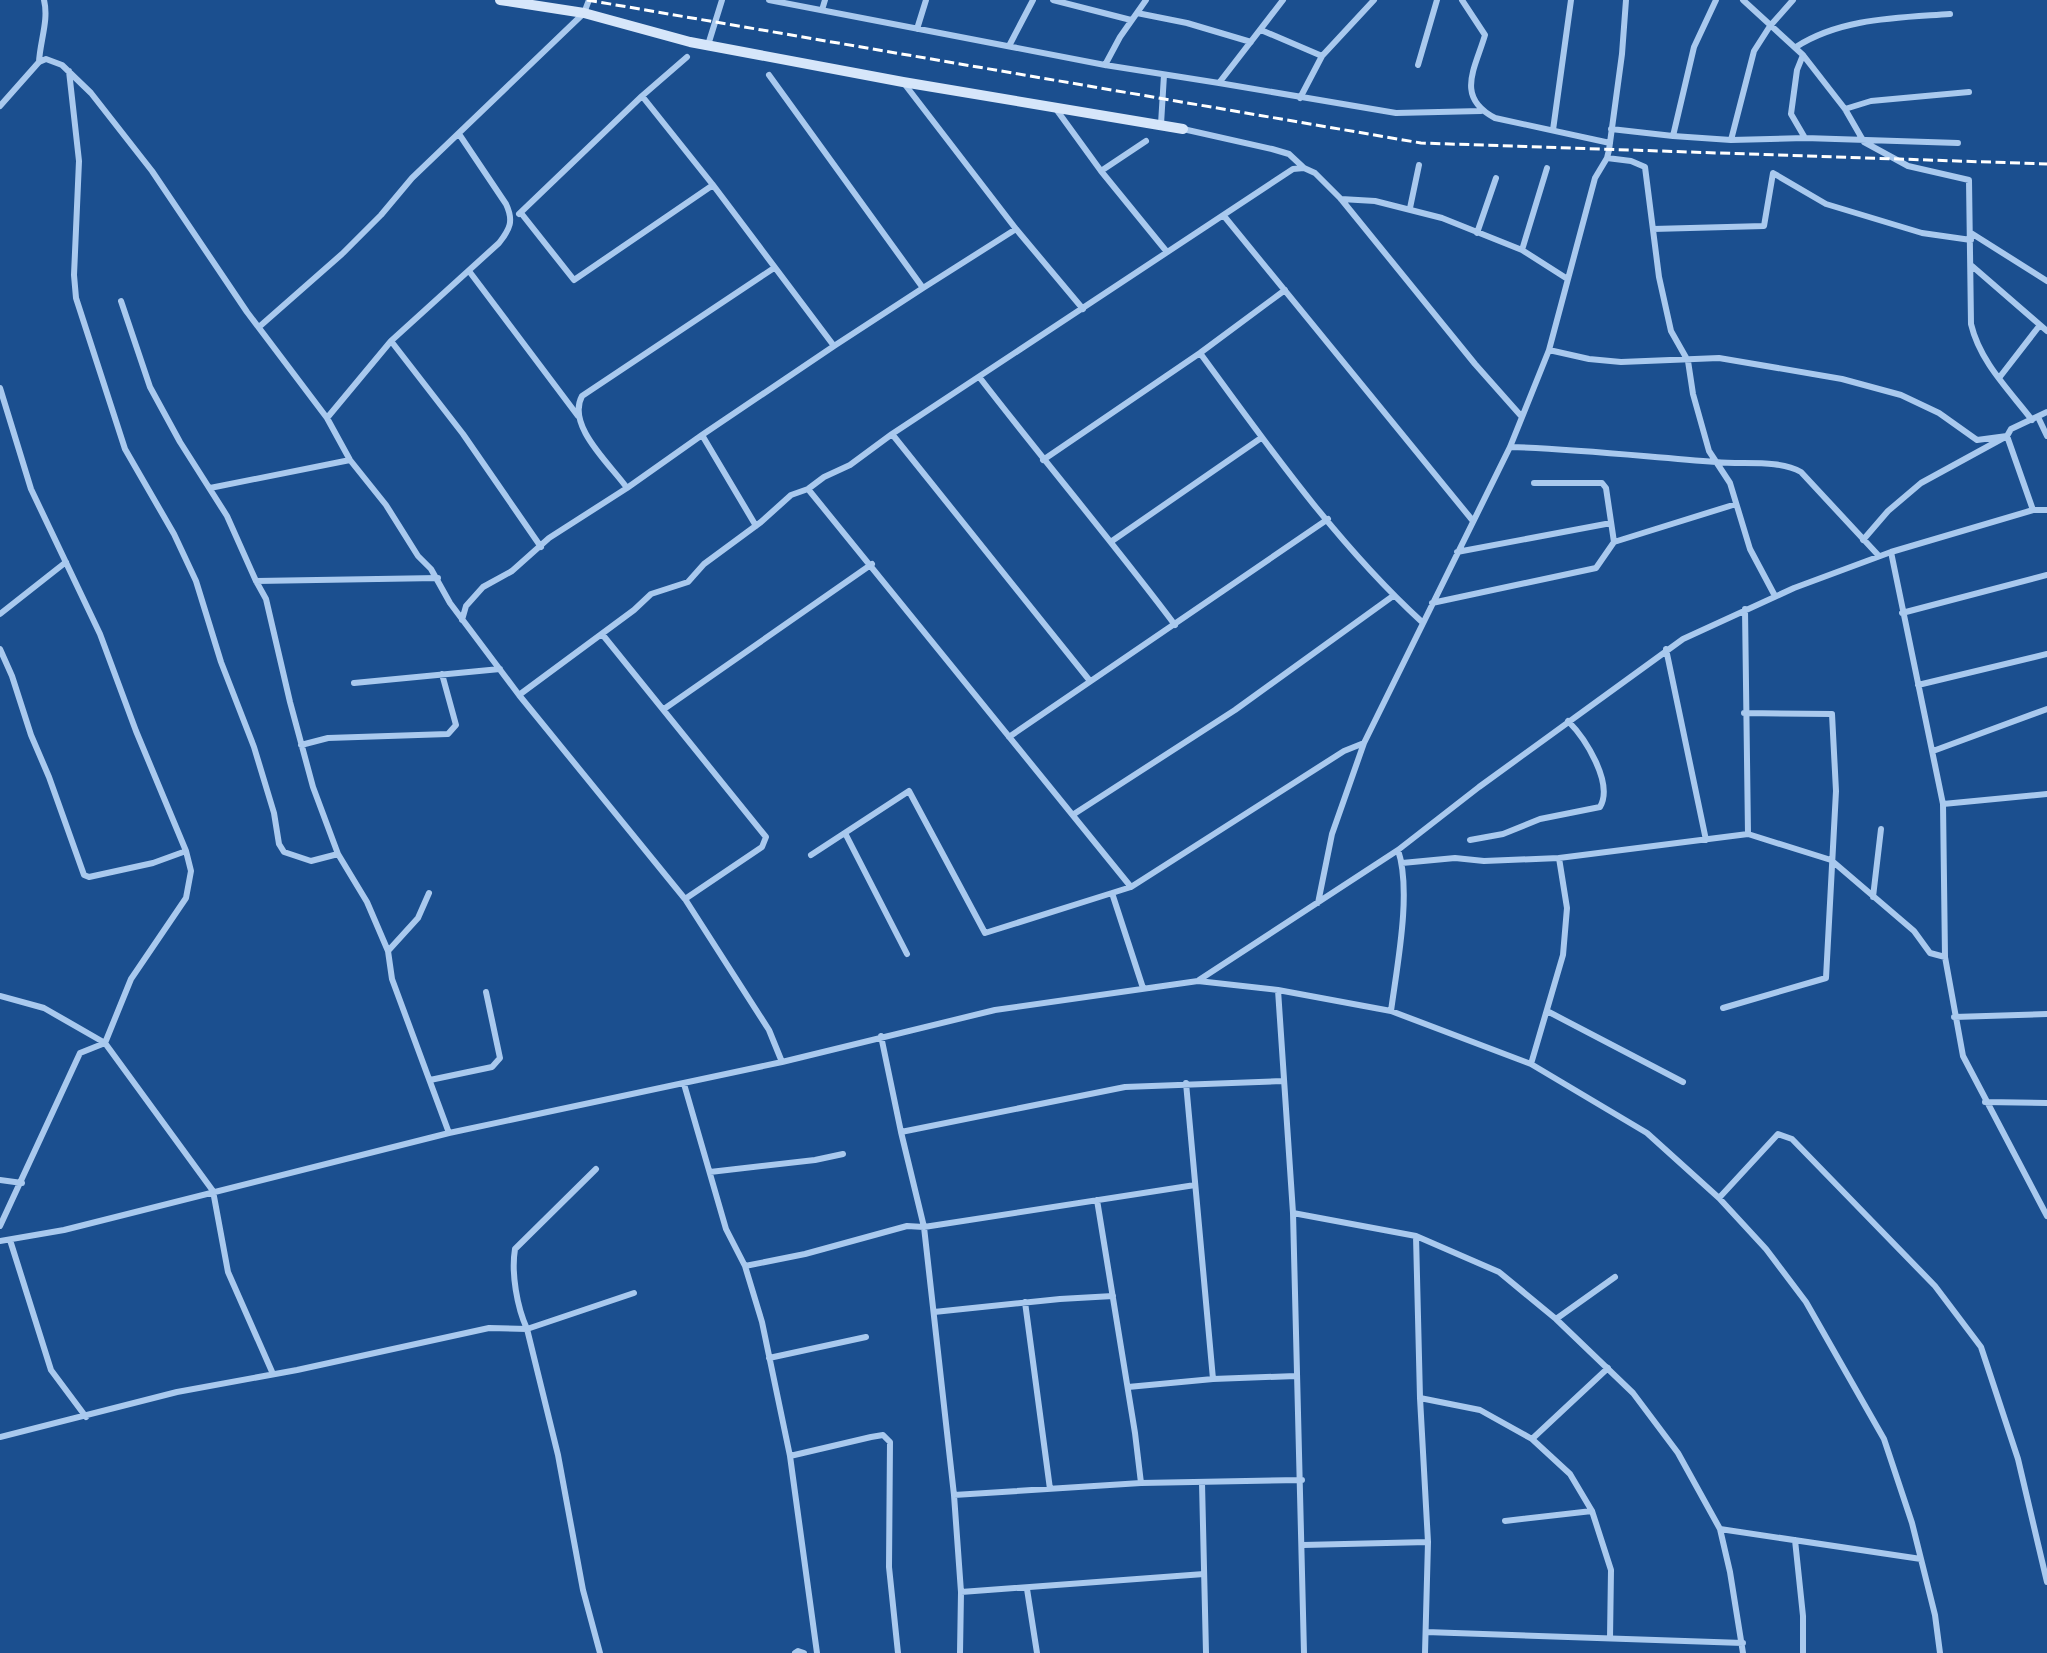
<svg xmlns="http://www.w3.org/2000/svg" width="2047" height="1653" font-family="'Asap Condensed',sans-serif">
<rect width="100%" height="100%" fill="#1b4f8f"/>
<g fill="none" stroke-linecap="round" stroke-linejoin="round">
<path stroke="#a9c9ee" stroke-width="6" d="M 769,0 L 1105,65 L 1219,83 L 1283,0
M 1053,0 L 1131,20
M 1462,0 L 1485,35 C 1475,69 1455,97 1495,118 L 1610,143
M 1743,0 L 1803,55 L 1845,109 L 1864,142 L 1908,166 L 1969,180 L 1971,324 C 1980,362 2009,390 2032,420
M 822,10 L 825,0
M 1137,13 L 1187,23 L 1251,42
M 917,29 L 926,0
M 1261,30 L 1322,56
M 708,45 L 722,0
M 1009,46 L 1033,0
M 1796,47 C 1841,18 1897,18 1950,14
M 1803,55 L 1797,70 L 1791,114 L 1805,138
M 687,57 L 642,96 L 713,185 L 834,346 L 923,288
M 39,62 C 40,41 49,20 44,0
M 1105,65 L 1120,37 L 1146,0
M 1418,65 L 1437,0
M 69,71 L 79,161 L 74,275 L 76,298 L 125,449 L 174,534 L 196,581 L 221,662 L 254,747 L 274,813 L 279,844 L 284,852 L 311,861 L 338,854
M 769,75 L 923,288 L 1016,229
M 903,82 L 1016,229 L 1083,309
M 1219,83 L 1396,113 L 1481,111
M 1300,98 L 1322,56 L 1374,0
M 0,106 L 39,62 L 46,59 L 62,65 L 91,93 L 152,171 L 247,312 L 327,418 L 350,460 L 386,505 L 418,556 L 431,569 L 450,603 L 519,695 L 685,899 L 769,1030 L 782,1062
M 1056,109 L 1101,171 L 1146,141
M 1845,109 L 1871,101 L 1969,92
M 1161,124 L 1164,75
M 1183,129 L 1272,149 L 1289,154 L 1304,168
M 1611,129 L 1673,136 L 1694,47 L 1716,0
M 1553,130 L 1571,0
M 1673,136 L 1731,140 L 1754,51 L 1770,26 L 1793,0
M 1731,140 L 1805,138 L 1958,143
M 1607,158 L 1631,161 L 1645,167 L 1659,277 L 1671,331 L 1688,361 L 1693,394 L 1709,451 L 1730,483 L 1750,549 L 1775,596
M 1101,171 L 1167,252
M 1341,199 L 1375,201 L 1442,218 L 1522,250 L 1566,278
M 1410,208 L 1419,165
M 521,213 L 574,280 L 713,185
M 519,214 L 642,96
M 1224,216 L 1473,521
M 1653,229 L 1764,226 L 1773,173 L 1826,204 L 1922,233 L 1971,240
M 1477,233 L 1496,178
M 1971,233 L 2047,281
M 1522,250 L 1547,168
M 1972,266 L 2047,331
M 469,271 L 578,416
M 121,301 L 150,387 L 180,442 L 227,516 L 256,581 L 266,599 L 290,702 L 313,787 L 338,854 L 367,902 L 388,951 L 392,979 L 449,1133
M 259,327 L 342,254 L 381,215 L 412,178 L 584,13 L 589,0
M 391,341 L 463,434 L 541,547
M 1549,350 L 1589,359 L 1621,362 L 1719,358 L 1842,379 L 1901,395 L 1939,413 L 1977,440 L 2007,436 L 2033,510
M 1200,353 C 1268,446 1337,544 1422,622
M 980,378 C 1044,461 1112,541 1175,625
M 1999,378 L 2040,325
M 0,388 L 31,489 L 100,634 L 136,731 L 186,851 L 191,871 L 186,898 L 131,979 L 105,1043 L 80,1053 L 0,1226
M 2038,417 L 2047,436
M 327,418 L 391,341 L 499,243 C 510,229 514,221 506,204 L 459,134
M 892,434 L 1090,681
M 702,435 L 756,526
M 1510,447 C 1579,449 1647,457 1716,462 C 1743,465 1778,459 1801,472 L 1879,556
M 1043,460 L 1200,353 L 1285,290
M 1534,483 L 1602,483 L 1606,488 L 1614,542
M 210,488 L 350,460
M 627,488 L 702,435 L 834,346
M 808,489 L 1131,887 L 1344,751 L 1364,743
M 1863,540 L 1888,511 L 1921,483 L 2007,436 L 2011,429 L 2047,412
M 1112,541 L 1261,438
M 1457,552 L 1611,523
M 1891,552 L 1943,804 L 1945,957 L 1963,1056 L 2047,1216
M 256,581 L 438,578
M 1432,603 L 1596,568 L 1614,542 L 1736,504
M 1745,609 L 1748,834
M 1902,613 L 2047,575
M 0,614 L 66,562
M 462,620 L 466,606 L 483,587 L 512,571 L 549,538 L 627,488 C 611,465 566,426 582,396 L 774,268
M 602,634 L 766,837 L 762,847 L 685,899
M 0,649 L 12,676 L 31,735 L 49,777 L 84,875 L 89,877 L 153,863 L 186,851
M 1666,649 L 1706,840
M 354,683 L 500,669
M 1918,685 L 2047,654
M 519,695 L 634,610 L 651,594 L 688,582 L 704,564 L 761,522 L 791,495 L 808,489 L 824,477 L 850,465 L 892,434 L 1293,169 L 1304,168 L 1315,173 L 1341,199 L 1475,364 L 1522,417
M 664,709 L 872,564
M 1009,737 L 1328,519
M 301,745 L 328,738 L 448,734 L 456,725 L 442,674
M 1933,751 L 2047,709
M 1943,804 L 2047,794
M 1074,814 L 1235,710 L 1393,596
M 845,833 L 907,954
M 1470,840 L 1503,834 L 1540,819 L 1600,807 C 1614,783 1585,738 1568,721
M 811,855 L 909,791 L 985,933 L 1112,893
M 1402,863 L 1455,858 L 1484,861 L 1559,858 L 1748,834 L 1831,860 L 1914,931 L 1930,953 L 1945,957
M 1131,887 L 1112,893 L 1143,988
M 1873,897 L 1881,829
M 1318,903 L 1332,834 L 1364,743 L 1510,447 L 1549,350 L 1595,178 L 1607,158 L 1609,150 L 1622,54 L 1626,0
M 388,951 L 418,918 L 429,893
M 1199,980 L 1398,850 L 1479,787 L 1683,639 L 1794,588 L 1891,552 L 2033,510 L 2047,510
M 1278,990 L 1293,1213 L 1304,1653
M 0,996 L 44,1008 L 105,1043 L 213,1191 L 228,1272 L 273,1374
M 1723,1008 L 1826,978 L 1836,791 L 1832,714 L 1744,713
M 1391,1011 C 1397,966 1412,891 1398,850
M 1547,1011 L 1683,1082
M 1954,1017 L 2047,1014
M 881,1036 L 901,1132 L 924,1227 L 954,1495 L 961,1592 L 960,1653
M 1531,1064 L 1563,955 L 1567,908 L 1559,858
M 430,1080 L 492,1067 L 500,1058 L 486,992
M 1186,1083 L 1213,1379
M 684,1084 L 726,1229 L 745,1266 L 762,1322 L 790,1456 L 817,1653
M 1985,1102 L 2047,1103
M 901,1132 L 1125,1087 L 1282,1081
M 596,1169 L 515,1249 C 511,1273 517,1307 527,1329 L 558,1455 L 583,1590 L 600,1653
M 710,1172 L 815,1160 L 843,1154
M 0,1180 L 22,1183
M 1719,1198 L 1778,1134 L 1792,1139 L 1935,1286 L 1981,1347 L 2018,1459 L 2047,1582
M 1097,1200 L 1135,1433 L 1141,1483
M 1293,1213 L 1416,1236 L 1499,1272 L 1556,1319 L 1633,1393 L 1678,1453 L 1720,1529 L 1730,1572 L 1743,1653
M 1416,1236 L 1420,1398 L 1428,1542 L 1425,1653
M 10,1240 L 51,1370 L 86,1417
M 0,1241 L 64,1230 L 449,1133 L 782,1062 L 995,1010 L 1198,981 L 1278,990 L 1391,1011 L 1531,1064 L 1647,1133 L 1719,1198 L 1766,1249 L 1806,1302 L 1884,1439 L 1912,1523 L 1935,1615 L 1940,1653
M 745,1266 L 805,1254 L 907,1226 L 924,1227 L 1195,1185
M 1025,1302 L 1050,1489
M 934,1312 L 1060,1299 L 1113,1296
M 1556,1319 L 1615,1277
M 769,1358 L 866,1337
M 1128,1387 L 1213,1379 L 1296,1376
M 1420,1398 L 1480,1410 L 1532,1439 L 1570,1474 L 1592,1511 L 1611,1570 L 1610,1638
M 0,1437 L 177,1392 L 297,1370 L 489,1328 L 527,1329 L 634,1293
M 1532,1439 L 1608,1368
M 790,1456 L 871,1437 L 883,1435 L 890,1442 L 889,1567 L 898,1653
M 1202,1483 L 1206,1653
M 954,1495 L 1141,1483 L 1302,1480
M 1505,1521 L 1592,1511
M 1720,1529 L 1921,1559
M 1795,1540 L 1803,1616 L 1803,1653
M 1303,1545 L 1428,1542
M 1027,1589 L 1037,1653
M 961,1592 L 1204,1574
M 1426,1632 L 1743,1643
M 795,1653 L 798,1651 L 804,1653"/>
<path stroke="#d6e6fa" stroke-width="10" d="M 500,0 L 584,13 L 690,42 L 903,82 L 1183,129"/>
<path stroke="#fff" stroke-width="3" stroke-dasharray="10 4.5" stroke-linecap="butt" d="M 587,0 L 1421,143 L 2047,164"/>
</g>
</svg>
